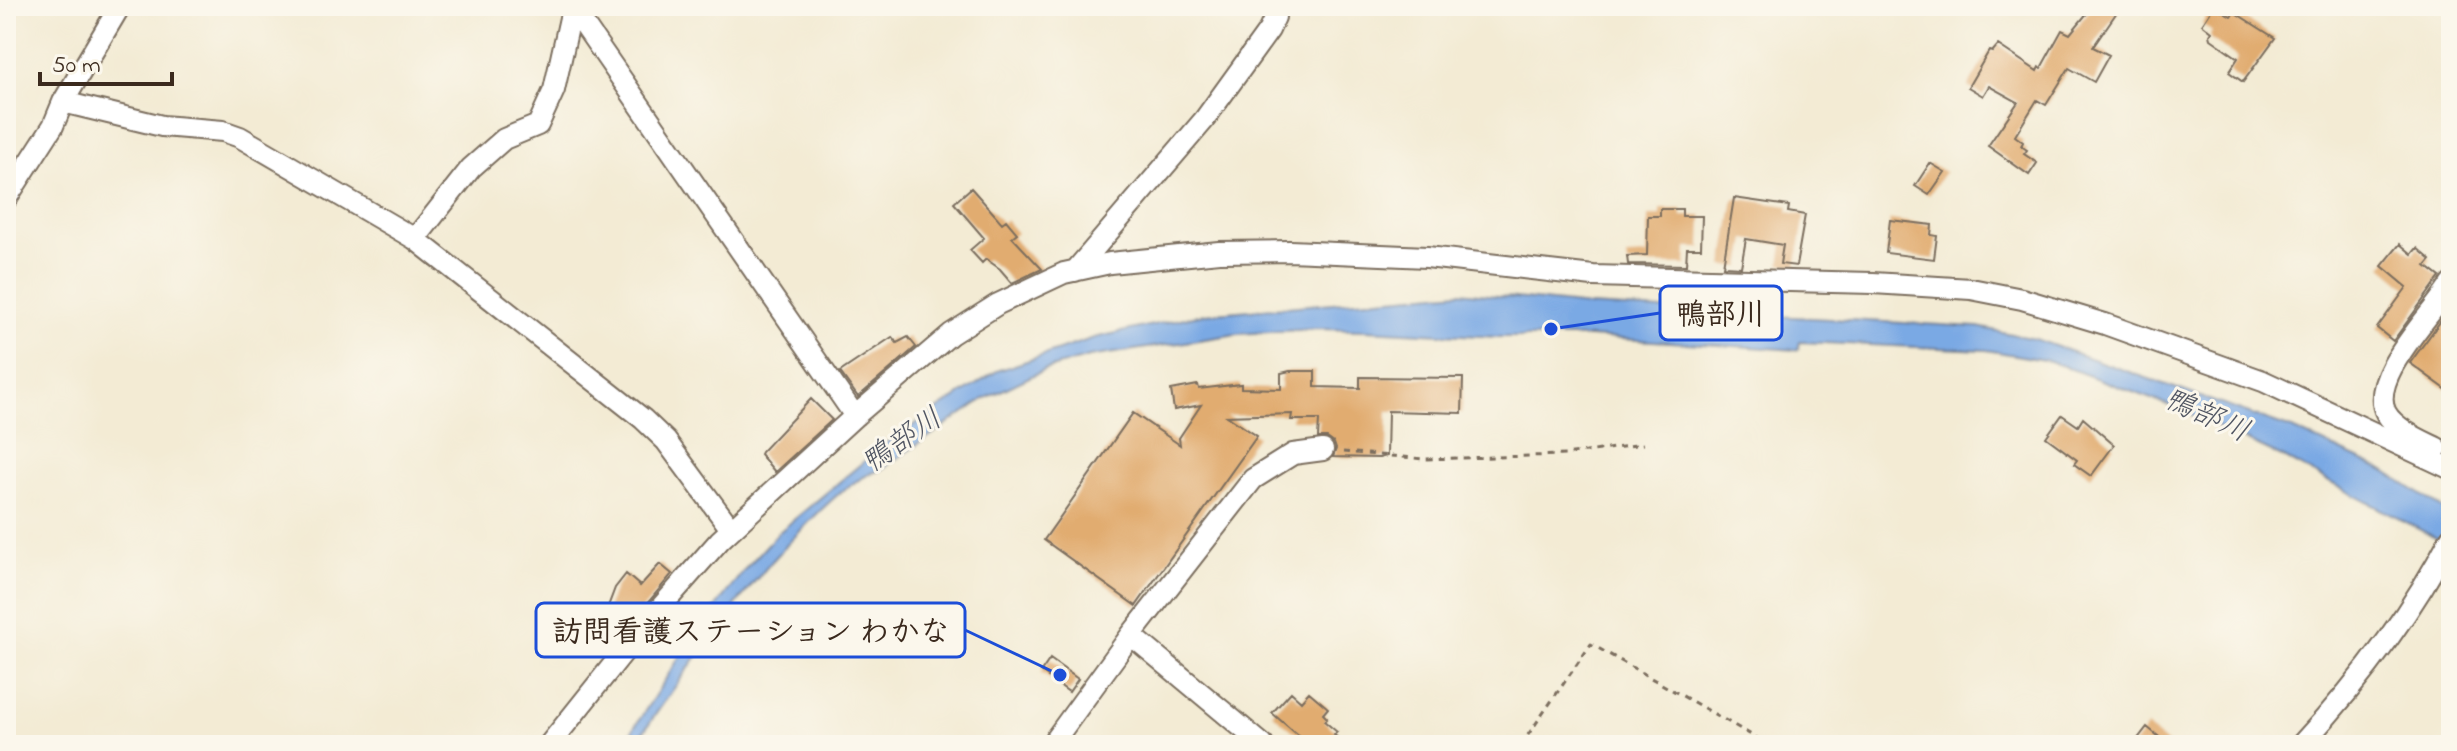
<svg xmlns="http://www.w3.org/2000/svg" width="2457" height="751" font-family="'Indie Flower','Klee One',sans-serif">
<rect width="100%" height="100%" fill="#fbf7ec"/>
<filter id="ink" filterUnits="userSpaceOnUse"><feTurbulence type="fractalNoise" baseFrequency=".0125" numOctaves="2"/><feDisplacementMap in="SourceGraphic" scale="16" xChannelSelector="R" yChannelSelector="G"/><feConvolveMatrix kernelMatrix="1 2 1 2 8 2 1 2 1" color-interpolation-filters="sRGB"/></filter>
<filter id="wash" filterUnits="userSpaceOnUse"><feTurbulence type="fractalNoise" baseFrequency=".006" numOctaves="4" result="noise"/><feDisplacementMap in="SourceGraphic" scale="32" xChannelSelector="R" yChannelSelector="G"/><feGaussianBlur stdDeviation="1.8" result="paint"/><feColorMatrix in="noise" values="0 0 0 0 0 0 0 0 0 0 0 0 0 0 0 0 0 1.4 0 .05"/><feComposite in="paint" operator="in"/></filter>
<g filter="url(#wash)">
<rect width="100%" height="100%" fill="#f3ebd4"/>
<path fill="#7aa9e4" stroke="#5a6a81" stroke-width="2" d="M 1460,292 L 1589,306 L 1978,327 L 2035,339 L 2292,429 L 2383,470 L 2451,514 L 2451,546 L 2284,458 L 2181,410 L 2050,361 L 1986,350 L 1800,342 L 1798,350 L 1589,337 L 1499,337 L 1366,330 L 1316,329 L 1237,334 L 1089,357 L 1044,370 L 984,399 L 880,470 C 849,480 825,506 803,528 C 738,594 687,670 634,745 L 623,745 L 694,635 L 746,568 L 778,533 L 886,443 L 997,371 L 1094,338 L 1203,314 Z"/>
<g id="blocks">
<path fill="#e1ac70" d="M 2093,6 L 2121,6 L 2093,47 L 2109,55 L 2094,82 L 2069,68 L 2046,105 L 2037,100 L 2015,136 L 2023,142 L 2021,146 L 2027,150 L 2024,154 L 2037,163 L 2029,175 L 1988,146 L 2018,102 L 1989,86 L 1983,96 L 1968,87 L 1989,51 L 1992,52 L 1998,45 L 2037,71 L 2039,67 L 2041,68 L 2062,30 L 2070,34 Z
M 2214,6 L 2231,16 L 2234,12 L 2275,38 L 2243,82 L 2229,72 L 2238,58 L 2211,39 L 2210,35 L 2212,32 L 2202,24 Z
M 1930,163 L 1945,172 L 1929,195 L 1915,186 Z
M 971,188 L 1002,223 L 1006,220 L 1017,233 L 1012,237 L 1042,269 L 1012,283 L 1000,269 L 986,259 L 982,263 L 970,250 L 984,238 L 954,203 Z
M 1734,198 L 1789,206 L 1788,212 L 1805,215 L 1796,266 L 1780,264 L 1783,245 L 1746,239 L 1741,267 L 1723,266 Z
M 1660,209 L 1682,209 L 1682,216 L 1702,216 L 1701,248 L 1687,248 L 1686,265 L 1628,264 L 1627,256 L 1647,255 L 1648,216 L 1660,216 Z
M 1890,220 L 1932,225 L 1931,235 L 1937,236 L 1934,259 L 1886,253 Z
M 2400,244 L 2412,254 L 2417,248 L 2431,260 L 2426,266 L 2440,277 L 2393,341 L 2377,328 L 2407,287 L 2382,266 Z
M 2451,307 L 2451,393 L 2410,363 Z
M 892,337 L 897,343 L 908,337 L 916,347 L 858,397 L 840,372 Z
M 1290,371 L 1315,371 L 1315,387 L 1360,388 L 1360,377 L 1463,378 L 1462,413 L 1388,411 L 1387,456 L 1379,458 L 1333,457 L 1336,449 L 1334,443 L 1327,438 L 1318,438 L 1319,420 L 1291,420 L 1292,414 L 1227,416 L 1257,436 L 1136,606 L 1044,540 L 1133,413 L 1180,445 L 1179,438 L 1201,405 L 1174,410 L 1171,390 L 1198,385 L 1199,389 L 1241,384 L 1241,388 L 1281,389 L 1281,373 Z
M 811,399 L 832,420 L 775,472 L 760,454 L 761,452 Z
M 2062,415 L 2078,426 L 2083,418 L 2114,445 L 2091,476 L 2074,464 L 2077,460 L 2046,437 Z
M 660,564 L 672,574 L 610,648 L 594,634 L 601,625 L 615,588 L 626,574 L 640,586 Z
M 1050,659 L 1078,679 L 1069,692 L 1041,672 Z
M 1291,692 L 1301,701 L 1309,692 L 1328,708 L 1323,714 L 1327,718 L 1324,721 L 1337,732 L 1334,735 L 1348,745 L 1293,745 L 1300,737 L 1272,713 Z
M 2147,727 L 2169,745 L 2133,745 Z"/>
</g>
</g>
<g filter="url(#ink)">
<use href="#blocks" fill-opacity="0" stroke="#7b6e5e" stroke-width="2"/>
<g fill="none" stroke-linecap="round" stroke-linejoin="round">
<g stroke="#7b6e5e" stroke-width="24">
<path id="street" d="M 571,6 L 855,416
M 63,102 L 162,126 L 223,131 L 240,137 L 415,239 L 643,419 L 666,441 L 731,529
M 6,199 L 53,126 L 63,102 L 120,6
M 415,239 L 471,168 L 504,139 L 538,125 L 554,90 L 572,9
M 1075,271 L 1204,120 L 1269,30 L 1275,17 L 1274,6
M 2437,448 C 2421,440 2395,429 2386,413 C 2367,377 2434,314 2451,284
M 1131,635 L 1253,479 L 1293,454 L 1323,450
M 549,745 L 645,625 L 720,540 L 855,416 L 951,334 L 998,304 L 1064,273 L 1110,263 L 1219,252 L 1290,251 L 1427,257 L 1593,276 L 1873,283 L 1971,289 L 2022,299 L 2105,324 L 2263,381 L 2451,469
M 1051,745 L 1131,635 L 1263,745
M 2301,745 C 2359,682 2412,613 2451,537"/>
</g>
<path stroke="#7b6e5e" stroke-width="3" stroke-dasharray="6 6" stroke-linecap="butt" d="M 1343,452 L 1425,459 L 1565,455 L 1643,444
M 1521,745 L 1591,644 L 1769,745"/>
<use href="#street" stroke="#fff" stroke-width="20"/>
</g>
</g>
<g text-anchor="middle" dominant-baseline="central" stroke-width="6" stroke-linejoin="round" paint-order="stroke">
<g font-size="30" font-style="italic" fill="#515663" stroke="#fbf7ec">
<text transform="translate(2206 417) rotate(24)">鴨部川</text>
<text transform="translate(903 442) rotate(-35)">鴨部川</text>
</g>
</g>
<path fill="none" stroke="#1d4ed8" stroke-width="3" d="M1551 329L1660 313M1060 675L965 630"/>
<g fill="#1d4ed8" stroke="#fbf7ec" stroke-width="3">
<circle cx="1551" cy="329" r="8"/>
<circle cx="1060" cy="675" r="8"/>
</g>
<g fill="#fbf7ec" stroke="#1d4ed8" stroke-width="3">
<rect x="1660" y="286" width="122" height="54" rx="8"/>
<rect x="536" y="603" width="429" height="54" rx="8"/>
</g>
<g font-size="30" text-anchor="middle" font-weight="bold" fill="#3b2a1e">
<text x="1721" y="324">鴨部川</text>
<text x="751" y="641">訪問看護ステーション わかな</text>
</g>
<rect width="2457" height="751" fill="none" stroke="#fbf7ec" stroke-width="32"/>
<path d="M40 72v12h132v-12" fill="none" stroke="#3b2a1e" stroke-width="4"/>
<text x="52" y="72" font-size="24" fill="#3b2a1e" stroke="#fbf7ec" stroke-width="6" paint-order="stroke">50 m</text>
</svg>
